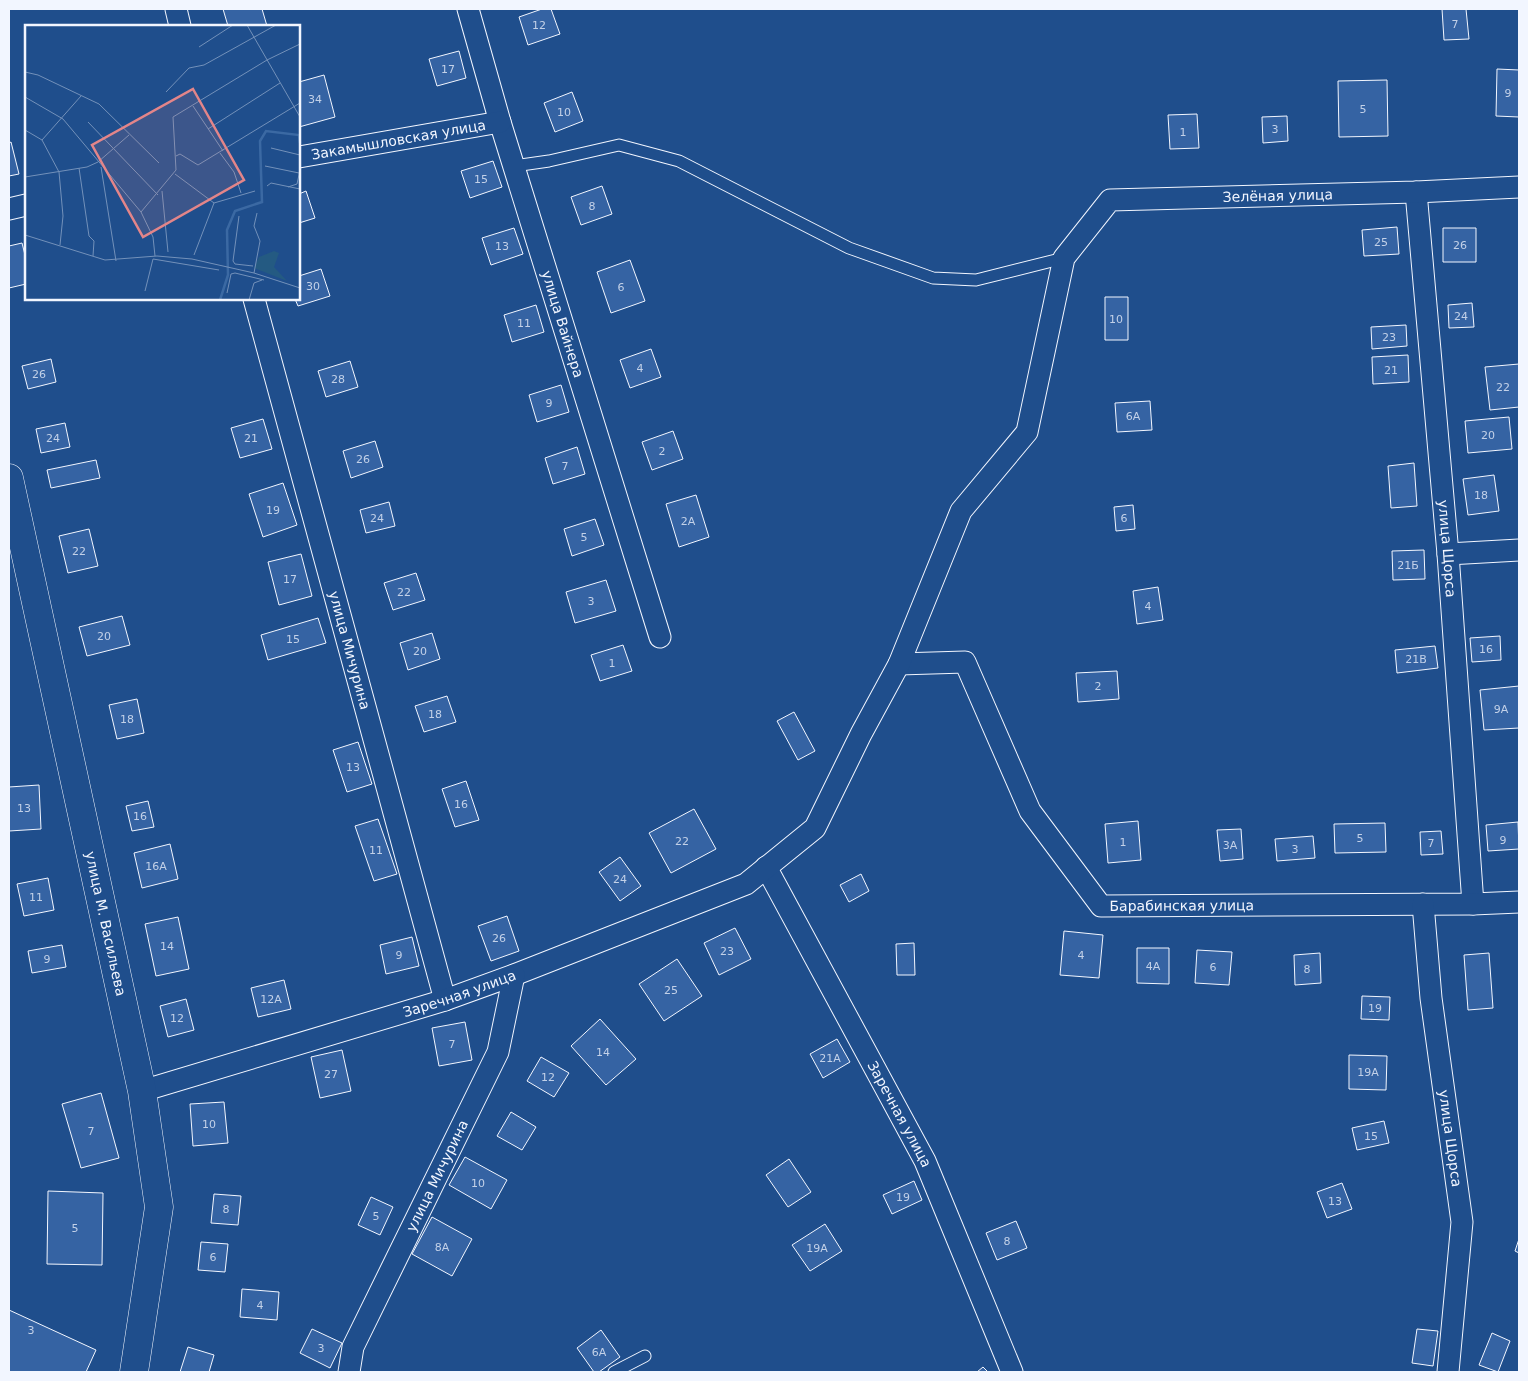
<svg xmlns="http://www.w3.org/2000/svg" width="1528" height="1381" font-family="'DejaVu Sans',sans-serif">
<rect width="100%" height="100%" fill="#1f4e8c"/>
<path fill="#3563a3" stroke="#f2f6ff" d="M 223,9 L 262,9 L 267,26 L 228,26 Z
M 542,9 L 551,9 L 560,34 L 528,45 L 519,17 Z
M 1442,9 L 1466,9 L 1469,39 L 1444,40 Z
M 459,51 L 466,78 L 437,86 L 429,59 Z
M 1497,69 L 1519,70 L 1519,117 L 1496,116 Z
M 324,75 L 335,117 L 299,127 L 299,82 Z
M 1387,80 L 1388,136 L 1339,137 L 1338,81 Z
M 572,92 L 583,121 L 555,132 L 544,103 Z
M 1197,114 L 1199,148 L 1170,149 L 1168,115 Z
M 1287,116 L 1288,141 L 1263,143 L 1262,117 Z
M 11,142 L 19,174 L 9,176 L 9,143 Z
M 493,161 L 502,187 L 470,198 L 461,171 Z
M 602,186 L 612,214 L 581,225 L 571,197 Z
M 306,191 L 315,218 L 299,223 L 299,194 Z
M 1397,227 L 1399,254 L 1364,256 L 1362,230 Z
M 514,228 L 523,254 L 491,265 L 482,238 Z
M 1443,228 L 1476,228 L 1476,262 L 1443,262 Z
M 22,243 L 26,259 L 26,284 L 9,288 L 9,246 Z
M 630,260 L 645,301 L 611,313 L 597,272 Z
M 321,269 L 330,296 L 298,306 L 295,299 L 299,299 L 299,276 Z
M 1105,297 L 1128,297 L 1128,340 L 1105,340 Z
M 1472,303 L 1474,327 L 1449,328 L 1448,305 Z
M 536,305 L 544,332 L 512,342 L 504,315 Z
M 1406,325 L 1407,346 L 1372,349 L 1371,327 Z
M 651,349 L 661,377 L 630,388 L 620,360 Z
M 1408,355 L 1409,382 L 1373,384 L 1372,357 Z
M 51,359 L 56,382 L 28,389 L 22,366 Z
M 350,361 L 358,387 L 326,397 L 318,371 Z
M 1519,364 L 1519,407 L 1490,410 L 1485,367 Z
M 561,385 L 569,412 L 537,422 L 529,395 Z
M 1150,401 L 1152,430 L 1117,432 L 1115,403 Z
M 1509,417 L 1512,449 L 1468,453 L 1465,421 Z
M 263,419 L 272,449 L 240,458 L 231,428 Z
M 65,423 L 70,447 L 41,453 L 36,429 Z
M 673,431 L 683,459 L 652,470 L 642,442 Z
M 375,441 L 383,467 L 351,478 L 343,451 Z
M 577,447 L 585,474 L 553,484 L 545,458 Z
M 96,460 L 100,478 L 51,488 L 47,470 Z
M 1414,463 L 1417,506 L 1391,508 L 1388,466 Z
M 1494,475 L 1499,511 L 1468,515 L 1463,479 Z
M 283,483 L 297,525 L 263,537 L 249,494 Z
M 696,495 L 709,537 L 679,547 L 666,504 Z
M 389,502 L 395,526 L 366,533 L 360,510 Z
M 1133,505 L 1135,529 L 1116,531 L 1114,507 Z
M 595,519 L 604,545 L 572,556 L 564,529 Z
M 89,529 L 98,566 L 68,573 L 59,536 Z
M 1424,550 L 1425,579 L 1393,580 L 1392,551 Z
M 301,554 L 312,596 L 279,605 L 268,562 Z
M 416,573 L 425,600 L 393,610 L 384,583 Z
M 606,580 L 616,611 L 575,623 L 566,592 Z
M 1158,587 L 1163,620 L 1137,624 L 1133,591 Z
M 122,616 L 130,645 L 87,656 L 79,627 Z
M 318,618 L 326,643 L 268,660 L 261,635 Z
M 432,633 L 440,659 L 408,670 L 400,643 Z
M 1500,636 L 1501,660 L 1472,662 L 1470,638 Z
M 623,645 L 632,671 L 600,681 L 591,655 Z
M 1435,646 L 1438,668 L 1397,673 L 1395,650 Z
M 1117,671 L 1119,699 L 1078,702 L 1076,673 Z
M 1519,686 L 1519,728 L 1484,730 L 1480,690 Z
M 447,696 L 456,722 L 424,732 L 415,706 Z
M 137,699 L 144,733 L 117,739 L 109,705 Z
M 794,712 L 815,751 L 798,760 L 777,721 Z
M 358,742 L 372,784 L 347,792 L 333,750 Z
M 466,781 L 479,820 L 455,827 L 442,789 Z
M 39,785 L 41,829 L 9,831 L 9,787 Z
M 148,801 L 154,827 L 132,831 L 126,806 Z
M 694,809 L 716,849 L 671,873 L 649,833 Z
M 378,819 L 397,874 L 374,881 L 355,826 Z
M 1138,821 L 1141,860 L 1108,863 L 1105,824 Z
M 1518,822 L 1519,849 L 1488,851 L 1486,825 Z
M 1385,823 L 1386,852 L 1335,853 L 1334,824 Z
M 1241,829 L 1243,859 L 1220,861 L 1217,830 Z
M 1441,831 L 1443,854 L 1421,855 L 1420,832 Z
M 1313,836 L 1315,858 L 1277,861 L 1275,839 Z
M 170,844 L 178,879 L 142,888 L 134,853 Z
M 620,857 L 641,886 L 620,901 L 599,872 Z
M 861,874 L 869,891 L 849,902 L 840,885 Z
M 48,878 L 54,910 L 24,916 L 17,884 Z
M 507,916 L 519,951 L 491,961 L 478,926 Z
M 178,917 L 189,969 L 156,976 L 145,924 Z
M 735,928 L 751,959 L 719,975 L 704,943 Z
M 1064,931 L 1103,935 L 1099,978 L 1060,975 Z
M 412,937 L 419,966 L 386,974 L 380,945 Z
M 914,943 L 915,975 L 897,975 L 896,944 Z
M 62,945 L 66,967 L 32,973 L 28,951 Z
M 1137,948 L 1169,948 L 1169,984 L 1137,983 Z
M 1197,950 L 1232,952 L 1229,985 L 1195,983 Z
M 1320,953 L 1321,983 L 1295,985 L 1294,955 Z
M 1489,953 L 1493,1008 L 1468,1010 L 1464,955 Z
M 677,959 L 702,996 L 664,1021 L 639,984 Z
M 284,980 L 291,1009 L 258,1017 L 251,988 Z
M 1362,996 L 1390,997 L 1389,1020 L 1361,1019 Z
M 186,999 L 194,1030 L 168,1037 L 160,1006 Z
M 600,1019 L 636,1059 L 606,1085 L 571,1046 Z
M 465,1022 L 472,1060 L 439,1066 L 432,1028 Z
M 837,1039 L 850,1062 L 823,1078 L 810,1054 Z
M 342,1050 L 351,1091 L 320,1098 L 311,1057 Z
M 1349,1055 L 1387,1056 L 1386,1090 L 1349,1089 Z
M 541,1057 L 569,1073 L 554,1097 L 527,1081 Z
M 101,1093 L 119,1158 L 81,1168 L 62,1104 Z
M 224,1102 L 228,1143 L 193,1146 L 190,1104 Z
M 511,1112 L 536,1127 L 522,1150 L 497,1136 Z
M 1384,1121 L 1389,1143 L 1357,1150 L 1352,1128 Z
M 465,1157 L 507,1180 L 491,1209 L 449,1185 Z
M 789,1159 L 811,1192 L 788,1207 L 766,1175 Z
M 914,1181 L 922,1200 L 892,1214 L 883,1195 Z
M 1342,1183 L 1352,1209 L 1327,1218 L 1317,1192 Z
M 48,1191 L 103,1193 L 102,1265 L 47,1264 Z
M 214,1194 L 241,1196 L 238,1225 L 211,1223 Z
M 371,1197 L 393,1207 L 380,1235 L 358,1225 Z
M 432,1217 L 472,1239 L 452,1276 L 412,1254 Z
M 1016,1221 L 1027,1248 L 997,1260 L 986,1233 Z
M 825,1224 L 842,1251 L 810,1271 L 792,1245 Z
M 1519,1239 L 1519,1253 L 1515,1251 Z
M 201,1242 L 228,1244 L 225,1272 L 198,1270 Z
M 242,1289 L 279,1292 L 277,1320 L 240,1317 Z
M 9,1310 L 96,1350 L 86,1372 L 9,1372 Z
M 312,1329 L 342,1343 L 330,1368 L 300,1353 Z
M 1417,1329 L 1438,1331 L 1433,1366 L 1412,1363 Z
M 601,1330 L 620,1357 L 599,1372 L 594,1372 L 577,1348 Z
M 1492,1333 L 1510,1341 L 1498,1372 L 1479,1365 Z
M 188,1347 L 214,1355 L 209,1372 L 180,1372 Z
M 983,1367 L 988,1372 L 977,1372 Z"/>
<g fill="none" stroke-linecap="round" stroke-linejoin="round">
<g stroke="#f2f6ff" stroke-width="13">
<path id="lane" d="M 514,166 L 549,161 L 619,145 L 679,161 L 849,248 L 933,278 L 976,280 L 1064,258
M 614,1372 L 645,1356"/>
</g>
<g stroke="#f2f6ff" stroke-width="23">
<g id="street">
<path d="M 176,9 L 180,26"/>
<path id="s1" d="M 468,9 L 500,122 L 660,637"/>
<path id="s2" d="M 299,157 L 500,122"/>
<path id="s3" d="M 1416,192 L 1448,554 L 1473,904"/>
<path d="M 9,209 L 26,205"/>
<path id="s4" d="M 254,299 L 445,1000"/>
<path d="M 1448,554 L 1519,550"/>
<path id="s5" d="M 899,664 L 965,662 L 1030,811 L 1101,906 L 1473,904 L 1519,902"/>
<path id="s6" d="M 766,867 L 925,1161 L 1012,1372"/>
<path id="s7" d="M 1423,904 L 1431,998 L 1462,1222 L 1448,1372"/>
<path id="s8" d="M 142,1091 L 445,1000 L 514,975 L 746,884 L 815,828 L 861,734 L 899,664 L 961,511 L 1027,432 L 1064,258 L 1110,200 L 1416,192 L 1519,187"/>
<path id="s9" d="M 349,1372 L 353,1347 L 498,1052 L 514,975"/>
</g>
</g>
<g stroke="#f2f6ff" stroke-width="29">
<g id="secondary">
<path id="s10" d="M 9,478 L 142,1091 L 159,1207 L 134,1372"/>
</g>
</g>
<use href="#lane" stroke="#1f4e8c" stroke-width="11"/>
<use href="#street" stroke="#1f4e8c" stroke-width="21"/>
<use href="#secondary" stroke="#1f4e8c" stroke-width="28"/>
</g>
<g text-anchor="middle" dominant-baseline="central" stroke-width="4" stroke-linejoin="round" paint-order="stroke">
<g font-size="11" fill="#c3d1e8">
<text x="1455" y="24">7</text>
<text x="539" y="25">12</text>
<text x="448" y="69">17</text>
<text x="1508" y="93">9</text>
<text x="315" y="99">34</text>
<text x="1363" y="109">5</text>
<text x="564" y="112">10</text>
<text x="1275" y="129">3</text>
<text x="1183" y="132">1</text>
<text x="481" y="179">15</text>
<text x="592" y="206">8</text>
<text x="1381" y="242">25</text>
<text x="1460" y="245">26</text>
<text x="502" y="246">13</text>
<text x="313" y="286">30</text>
<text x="621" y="287">6</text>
<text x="1461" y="316">24</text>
<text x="1116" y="319">10</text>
<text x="524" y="323">11</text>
<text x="1389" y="337">23</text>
<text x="640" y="368">4</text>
<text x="1391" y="370">21</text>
<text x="39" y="374">26</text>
<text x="338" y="379">28</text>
<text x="1503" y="387">22</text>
<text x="549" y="403">9</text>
<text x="1133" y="416">6А</text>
<text x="1488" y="435">20</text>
<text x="53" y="438">24</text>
<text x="251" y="438">21</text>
<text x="662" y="451">2</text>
<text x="363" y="459">26</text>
<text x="565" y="466">7</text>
<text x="1481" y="495">18</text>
<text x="273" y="510">19</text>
<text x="377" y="518">24</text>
<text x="1124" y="518">6</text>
<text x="688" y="521">2А</text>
<text x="584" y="537">5</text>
<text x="79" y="551">22</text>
<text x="1408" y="565">21Б</text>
<text x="290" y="579">17</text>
<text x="404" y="592">22</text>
<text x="591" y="601">3</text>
<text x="1148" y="606">4</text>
<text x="104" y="636">20</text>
<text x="293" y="639">15</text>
<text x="1486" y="649">16</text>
<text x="420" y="651">20</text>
<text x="1416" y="659">21В</text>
<text x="612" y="663">1</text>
<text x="1098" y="686">2</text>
<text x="1501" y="709">9А</text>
<text x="435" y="714">18</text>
<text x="127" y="719">18</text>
<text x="353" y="767">13</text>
<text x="461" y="804">16</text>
<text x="24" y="808">13</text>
<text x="140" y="816">16</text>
<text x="1360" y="838">5</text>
<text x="1503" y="840">9</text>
<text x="682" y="841">22</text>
<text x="1123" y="842">1</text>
<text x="1431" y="843">7</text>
<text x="1230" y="845">3А</text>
<text x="1295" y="849">3</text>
<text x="376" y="850">11</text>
<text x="156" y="866">16А</text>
<text x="620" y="879">24</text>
<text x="36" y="897">11</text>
<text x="499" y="938">26</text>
<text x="167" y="946">14</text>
<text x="727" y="951">23</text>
<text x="399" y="955">9</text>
<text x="1081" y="955">4</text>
<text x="47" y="959">9</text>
<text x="1153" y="966">4А</text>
<text x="1213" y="967">6</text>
<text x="1307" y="969">8</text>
<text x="671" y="990">25</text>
<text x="271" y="999">12А</text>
<text x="1375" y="1008">19</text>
<text x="177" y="1018">12</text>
<text x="452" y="1044">7</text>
<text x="603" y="1052">14</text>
<text x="830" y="1058">21А</text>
<text x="1368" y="1072">19А</text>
<text x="331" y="1074">27</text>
<text x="548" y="1077">12</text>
<text x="209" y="1124">10</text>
<text x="91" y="1131">7</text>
<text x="1371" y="1136">15</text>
<text x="478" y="1183">10</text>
<text x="903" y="1197">19</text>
<text x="1335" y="1201">13</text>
<text x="226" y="1209">8</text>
<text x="376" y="1216">5</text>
<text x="75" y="1228">5</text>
<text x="1007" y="1241">8</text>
<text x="442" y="1247">8А</text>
<text x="817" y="1248">19А</text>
<text x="213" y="1257">6</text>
<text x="260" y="1305">4</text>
<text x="31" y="1330">3</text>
<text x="321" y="1348">3</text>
<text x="599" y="1352">6А</text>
</g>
<g font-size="14" fill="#f2f6ff" stroke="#1f4e8c">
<text stroke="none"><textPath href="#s2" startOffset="101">Закамышловская улица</textPath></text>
<text stroke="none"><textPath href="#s8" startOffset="1600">Зелёная улица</textPath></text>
<text stroke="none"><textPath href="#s1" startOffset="329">улица Вайнера</textPath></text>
<text stroke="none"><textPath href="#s3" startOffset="358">улица Щорса</textPath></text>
<text stroke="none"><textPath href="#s4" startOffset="364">улица Мичурина</textPath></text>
<text stroke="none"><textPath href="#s5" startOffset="428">Барабинская улица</textPath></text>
<text stroke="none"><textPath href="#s10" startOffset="456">улица М. Васильева</textPath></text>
<text stroke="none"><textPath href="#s8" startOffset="332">Заречная улица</textPath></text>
<text stroke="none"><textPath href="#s6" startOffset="281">Заречная улица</textPath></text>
<text stroke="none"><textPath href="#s7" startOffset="236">улица Щорса</textPath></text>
<text stroke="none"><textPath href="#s9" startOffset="216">улица Мичурина</textPath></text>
</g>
</g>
<g transform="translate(25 25)">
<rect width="275" height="275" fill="#1f4e8c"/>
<path d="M 249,226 L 254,228 L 249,242 L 262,256 L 229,243 L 234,232 Z" fill="#245a82"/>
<path fill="none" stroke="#3b69a3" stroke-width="2.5" d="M 195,275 L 203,250 L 202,205 L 210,186 L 237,177 L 235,116 L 241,106 L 274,110 L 275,118"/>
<path fill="none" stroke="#7391ba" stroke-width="1" d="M 222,0 L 275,92M 174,22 L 208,0M 0,47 L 13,50 L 74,79 L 134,138M 141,67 L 164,43 L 179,40 L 251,0M 0,72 L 38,94 L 116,187 L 128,212 L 130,231M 168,81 L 198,126M 63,97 L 133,170M 183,104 L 255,58M 0,105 L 17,115 L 34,147 L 38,191 L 35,220M 17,115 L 56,71M 246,123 L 275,130M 195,128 L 209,147 L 216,168M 151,131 L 155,129 L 173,140 L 275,78M 240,141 L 274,148M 76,142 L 91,236M 54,143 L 64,211 L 69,216 L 68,231M 150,149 L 189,178 L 169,230M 0,152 L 62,142 L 73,137 L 104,110M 242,161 L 246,158 L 275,164M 263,162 L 272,159 L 275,145M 137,166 L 143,227M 189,178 L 230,166M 116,187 L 151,145 L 148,92 L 242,35 L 275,19M 214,191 L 208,236 L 210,239 L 228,241M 0,210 L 80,235 L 132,231 L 167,234 L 229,248 L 275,263M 128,234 L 194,245M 229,248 L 235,216 L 229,201 L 232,188M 120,266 L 128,234M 202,268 L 206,249 L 210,248 L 239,255M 224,275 L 229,258 L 237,255"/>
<path fill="#e38589" fill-opacity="0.15" stroke="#e38589" stroke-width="2.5" d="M 168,64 L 219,155 L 118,212 L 67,120 Z"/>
<rect width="275" height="275" fill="none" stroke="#f2f6ff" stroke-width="2.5"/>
</g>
<rect width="1528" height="1381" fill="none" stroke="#f2f6ff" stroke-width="20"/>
</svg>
